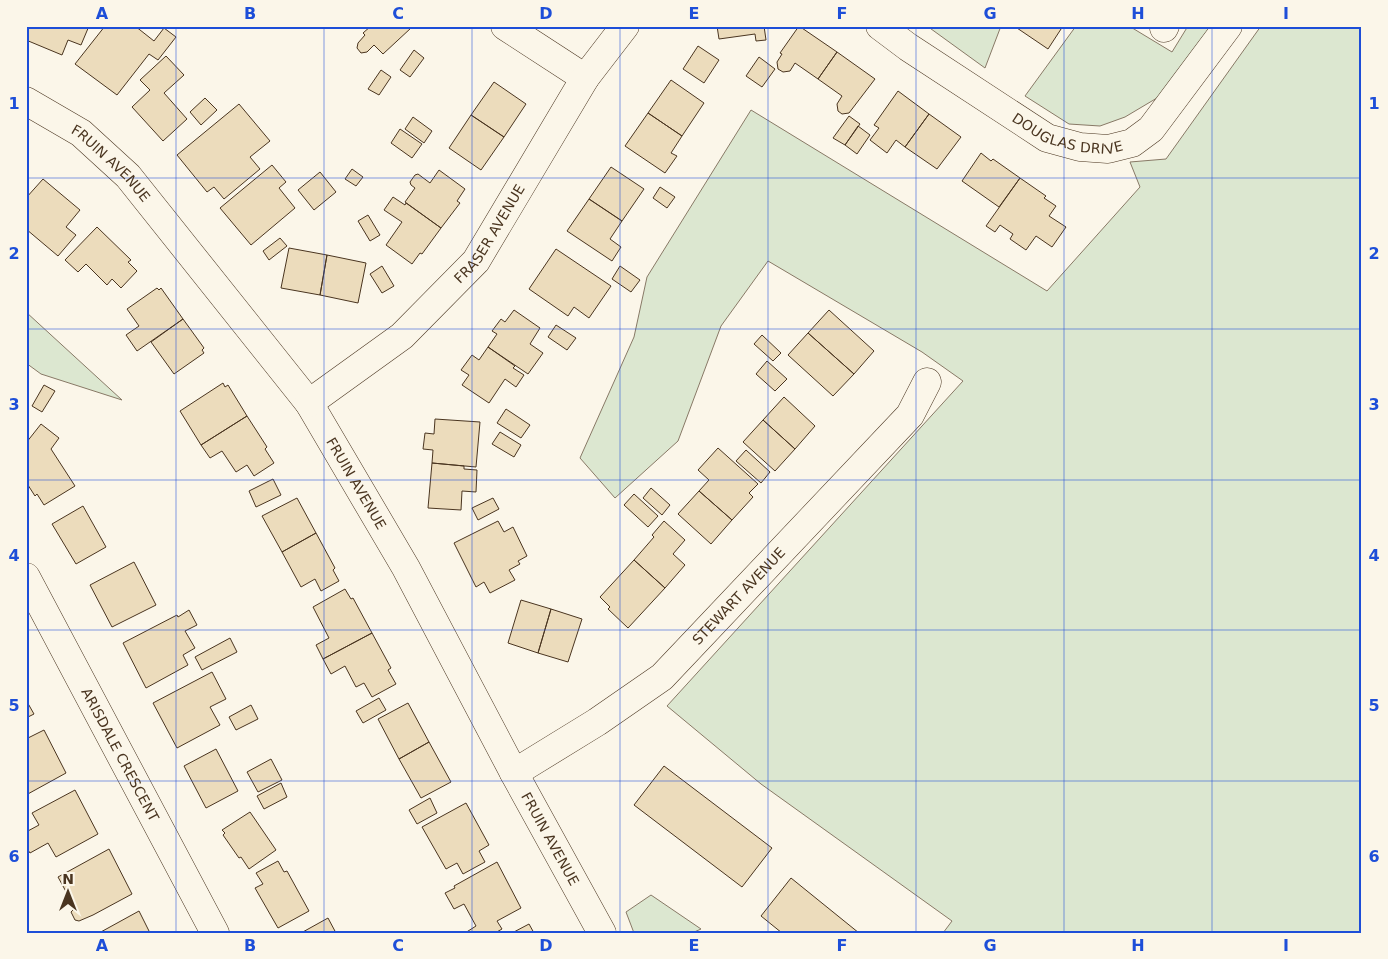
<svg xmlns="http://www.w3.org/2000/svg" width="1388" height="959" font-family="'DejaVu Sans',sans-serif">
<rect width="100%" height="100%" fill="#fbf6e9"/>
<path fill="#dce7d0" stroke="#887966" d="M 927,26 L 1001,26 L 985,68 Z
M 1076,26 L 1129,26 L 1172,52 L 1188,26 L 1214,26 L 1162,95 L 1125,117 L 1100,126 L 1069,124 L 1025,96 Z
M 1261,26 L 1362,26 L 1362,933 L 943,933 L 952,921 L 761,784 L 667,706 L 963,381 L 922,352 L 768,261 L 721,326 L 678,441 L 615,498 L 580,458 L 634,337 L 647,277 L 751,110 L 1047,291 L 1140,187 L 1130,162 L 1166,159 Z
M 26,312 L 122,400 L 41,374 L 26,363 Z
M 651,895 L 701,929 L 692,933 L 634,933 L 626,912 Z"/>
<path fill="#ecdcbc" stroke="#4a3520" d="M 26,26 L 89,26 L 81,45 L 68,40 L 62,55 L 26,40 Z
M 105,26 L 135,26 L 154,41 L 164,28 L 176,37 L 158,60 L 149,54 L 117,95 L 75,64 Z
M 371,26 L 409,26 L 411,28 L 383,54 L 374,45 L 367,52 L 361,53 L 357,48 L 358,43 L 365,35 L 363,33 Z
M 717,26 L 764,26 L 766,40 L 756,41 L 755,34 L 719,39 Z
M 799,26 L 837,52 L 818,79 L 795,63 L 790,71 L 783,72 L 778,69 L 777,62 L 782,54 L 780,53 Z
M 1014,26 L 1063,26 L 1048,49 Z
M 698,46 L 719,60 L 704,83 L 683,69 Z
M 414,50 L 424,58 L 410,77 L 400,70 Z
M 837,52 L 875,79 L 849,113 L 842,114 L 838,111 L 837,104 L 842,96 L 818,79 Z
M 166,56 L 184,75 L 164,93 L 187,119 L 163,141 L 132,107 L 150,90 L 140,80 Z
M 759,57 L 775,69 L 762,87 L 746,76 Z
M 381,70 L 391,77 L 379,95 L 368,89 Z
M 671,80 L 704,103 L 682,136 L 648,113 Z
M 494,82 L 526,104 L 504,137 L 471,115 Z
M 898,91 L 929,114 L 905,147 L 896,140 L 887,153 L 870,140 L 879,128 L 874,125 Z
M 205,98 L 217,110 L 201,125 L 190,112 Z
M 239,104 L 270,141 L 250,157 L 260,169 L 224,199 L 214,187 L 207,192 L 177,155 Z
M 648,113 L 682,136 L 671,153 L 677,156 L 665,173 L 625,146 Z
M 929,114 L 961,137 L 937,169 L 905,147 Z
M 471,115 L 504,137 L 481,170 L 449,148 Z
M 849,116 L 860,124 L 845,145 L 833,138 Z
M 413,117 L 432,131 L 424,143 L 405,129 Z
M 858,126 L 870,135 L 857,154 L 845,145 Z
M 400,129 L 422,144 L 412,158 L 391,143 Z
M 981,153 L 991,161 L 993,159 L 1020,178 L 999,207 L 962,181 Z
M 272,165 L 286,182 L 279,188 L 295,208 L 251,245 L 220,208 Z
M 611,167 L 644,189 L 622,221 L 589,199 Z
M 352,169 L 363,177 L 356,186 L 345,179 Z
M 439,170 L 465,189 L 457,201 L 460,203 L 441,228 L 405,202 L 415,188 L 411,185 L 410,182 L 415,175 L 418,174 L 430,183 Z
M 320,172 L 336,192 L 314,210 L 298,190 Z
M 1020,178 L 1046,196 L 1044,198 L 1056,206 L 1049,216 L 1066,227 L 1052,247 L 1036,236 L 1026,250 L 1010,239 L 1013,234 L 1000,225 L 995,232 L 986,226 Z
M 43,179 L 80,210 L 66,227 L 76,235 L 58,256 L 26,229 L 26,198 Z
M 660,187 L 675,197 L 667,208 L 653,198 Z
M 393,197 L 405,205 L 406,203 L 441,228 L 422,254 L 420,253 L 412,264 L 386,245 L 402,222 L 384,210 Z
M 589,199 L 622,221 L 610,239 L 621,247 L 612,261 L 567,231 Z
M 368,215 L 380,235 L 370,241 L 358,221 Z
M 97,227 L 131,260 L 128,262 L 137,271 L 121,288 L 112,279 L 107,285 L 86,264 L 78,272 L 65,260 Z
M 280,238 L 287,246 L 269,260 L 263,251 Z
M 289,248 L 327,255 L 320,295 L 281,288 Z
M 556,249 L 611,286 L 589,318 L 574,307 L 568,316 L 529,289 Z
M 327,255 L 366,263 L 358,303 L 320,295 Z
M 382,266 L 394,286 L 382,293 L 370,274 Z
M 620,266 L 640,280 L 631,292 L 612,279 Z
M 157,288 L 159,290 L 161,288 L 183,319 L 137,351 L 126,335 L 139,326 L 127,309 Z
M 514,310 L 540,328 L 530,344 L 543,353 L 528,374 L 488,347 L 497,334 L 492,331 L 501,319 L 505,322 Z
M 829,310 L 874,351 L 854,374 L 808,333 Z
M 183,319 L 204,348 L 202,350 L 204,353 L 174,374 L 151,342 Z
M 556,325 L 576,338 L 567,350 L 548,337 Z
M 808,333 L 854,374 L 833,396 L 788,355 Z
M 762,335 L 781,353 L 773,361 L 754,344 Z
M 488,347 L 515,366 L 513,368 L 524,375 L 516,387 L 505,379 L 489,403 L 462,385 L 469,375 L 461,370 L 472,355 L 479,360 Z
M 767,361 L 787,379 L 775,391 L 756,374 Z
M 223,383 L 225,387 L 228,385 L 247,416 L 201,445 L 180,411 Z
M 44,385 L 55,391 L 42,412 L 32,406 Z
M 784,397 L 815,426 L 795,449 L 763,420 Z
M 506,409 L 530,425 L 521,438 L 497,423 Z
M 247,416 L 267,447 L 265,449 L 274,463 L 254,476 L 247,465 L 236,472 L 222,451 L 210,458 L 201,445 Z
M 435,419 L 480,422 L 476,467 L 432,463 L 433,450 L 423,449 L 425,433 L 434,434 Z
M 763,420 L 795,449 L 775,471 L 743,442 Z
M 41,424 L 59,438 L 51,449 L 75,486 L 44,505 L 37,494 L 35,496 L 26,482 L 26,443 Z
M 500,432 L 521,445 L 514,457 L 492,444 Z
M 718,448 L 758,484 L 749,493 L 753,497 L 732,520 L 699,491 L 709,480 L 698,470 Z
M 746,450 L 770,472 L 761,483 L 736,461 Z
M 432,463 L 464,466 L 464,469 L 477,470 L 476,492 L 462,491 L 461,510 L 428,508 Z
M 273,479 L 281,495 L 256,507 L 249,491 Z
M 651,488 L 670,505 L 662,515 L 643,498 Z
M 699,491 L 732,520 L 711,544 L 678,514 Z
M 634,494 L 658,516 L 648,527 L 624,505 Z
M 297,498 L 316,533 L 282,552 L 262,516 Z
M 493,498 L 499,509 L 478,520 L 472,508 Z
M 83,506 L 106,547 L 76,564 L 52,524 Z
M 498,521 L 504,532 L 513,527 L 527,556 L 518,561 L 520,564 L 509,570 L 515,580 L 490,593 L 484,582 L 476,587 L 454,543 Z
M 664,521 L 685,540 L 673,554 L 685,565 L 665,588 L 634,560 L 654,537 L 652,535 Z
M 316,533 L 335,568 L 333,570 L 339,581 L 321,591 L 315,579 L 301,587 L 282,552 Z
M 634,560 L 665,588 L 628,628 L 608,609 L 610,607 L 600,597 Z
M 134,562 L 156,605 L 112,627 L 90,585 Z
M 345,589 L 351,599 L 353,598 L 372,633 L 323,659 L 316,645 L 329,638 L 313,607 Z
M 521,600 L 551,609 L 538,653 L 508,643 Z
M 551,609 L 582,619 L 568,662 L 538,653 Z
M 189,610 L 197,625 L 185,631 L 195,648 L 183,655 L 188,665 L 146,688 L 123,643 L 177,615 L 178,617 Z
M 372,633 L 391,668 L 388,670 L 396,684 L 372,697 L 364,683 L 356,687 L 345,666 L 331,674 L 323,659 Z
M 230,638 L 237,652 L 202,670 L 195,657 Z
M 212,672 L 226,699 L 210,707 L 220,725 L 177,748 L 153,703 Z
M 379,698 L 386,710 L 363,723 L 356,711 Z
M 26,700 L 34,714 L 26,718 Z
M 408,703 L 429,742 L 399,759 L 378,719 Z
M 251,705 L 258,719 L 236,730 L 229,717 Z
M 44,730 L 66,773 L 26,795 L 26,739 Z
M 429,742 L 451,782 L 421,798 L 399,759 Z
M 216,749 L 238,791 L 206,808 L 184,766 Z
M 271,759 L 282,780 L 258,792 L 247,772 Z
M 664,766 L 772,848 L 742,887 L 634,805 Z
M 281,783 L 287,797 L 264,809 L 257,796 Z
M 75,790 L 98,834 L 56,857 L 48,843 L 30,853 L 26,847 L 26,832 L 39,825 L 32,813 Z
M 430,798 L 437,813 L 417,824 L 409,810 Z
M 466,803 L 489,845 L 479,851 L 485,862 L 463,874 L 457,863 L 446,869 L 422,827 Z
M 250,812 L 276,850 L 249,869 L 241,857 L 239,858 L 223,835 L 225,833 L 222,830 Z
M 109,849 L 132,894 L 93,915 L 79,921 L 75,920 L 71,912 L 75,908 L 58,877 Z
M 278,861 L 284,872 L 287,871 L 309,911 L 278,928 L 255,888 L 263,884 L 256,873 Z
M 497,862 L 521,908 L 497,921 L 502,929 L 495,933 L 465,933 L 476,926 L 464,904 L 454,909 L 445,893 L 455,888 L 454,886 Z
M 791,878 L 859,933 L 782,933 L 761,916 Z
M 139,911 L 150,933 L 99,933 Z
M 328,918 L 336,933 L 301,933 Z
M 529,924 L 534,933 L 512,933 Z"/>
<g fill="none" stroke-linecap="round" stroke-linejoin="round">
<g stroke="#4a3520" stroke-width="29">
<g id="minor">
<path d="M 505,26 L 585,78"/>
<path id="s1" d="M 880,26 L 908,47 L 1047,138 L 1080,147 L 1108,149 L 1132,143 L 1151,129 L 1228,26"/>
<path d="M 1164,28 L 1165,26"/>
<path id="s2" d="M 26,101 L 81,133 L 128,176 L 309,403 L 406,568 L 514,773 L 602,933"/>
<path id="s3" d="M 309,403 L 402,336 L 476,261 L 585,78 L 625,26"/>
<path id="s4" d="M 26,577 L 215,933"/>
<path id="s5" d="M 514,773 L 597,722 L 662,677 L 910,415 L 927,382"/>
</g>
</g>
<use href="#minor" stroke="#fbf6e9" stroke-width="28"/>
</g>
<path fill="none" stroke="#1d4ed8" stroke-width="1" stroke-opacity="0.55" d="M 176,26 L 176,933M 324,26 L 324,933M 472,26 L 472,933M 620,26 L 620,933M 768,26 L 768,933M 916,26 L 916,933M 1064,26 L 1064,933M 1212,26 L 1212,933M 26,178 L 1362,178M 26,329 L 1362,329M 26,480 L 1362,480M 26,630 L 1362,630M 26,781 L 1362,781"/>
<g text-anchor="middle" dominant-baseline="central" stroke-width="4" stroke-linejoin="round" paint-order="stroke">
<g font-size="14" fill="#4a3520" stroke="#fbf6e9">
<text stroke="none"><textPath href="#s1" startOffset="220">DOUGLAS DRIVE</textPath></text>
<text stroke="none"><textPath href="#s2" startOffset="106">FRUIN AVENUE</textPath></text>
<text stroke="none"><textPath href="#s3" startOffset="250">FRASER AVENUE</textPath></text>
<text stroke="none"><textPath href="#s2" startOffset="511">FRUIN AVENUE</textPath></text>
<text stroke="none"><textPath href="#s5" startOffset="288">STEWART AVENUE</textPath></text>
<text stroke="none"><textPath href="#s4" startOffset="201">ARISDALE CRESCENT</textPath></text>
<text stroke="none"><textPath href="#s2" startOffset="916">FRUIN AVENUE</textPath></text>
</g>
</g>
<rect width="1388" height="959" fill="none" stroke="#fbf6e9" stroke-width="55"/>
<g transform="translate(68 892)" stroke="#fbf6e9" stroke-width="4" paint-order="stroke">
<path d="M0-4L9 19L0 12L-9 19Z" fill="#4a3520"/>
<text y="-8" font-size="14" font-weight="bold" text-anchor="middle" fill="#4a3520">N</text>
</g>
<rect x="28" y="28" width="1332" height="904" fill="none" stroke="#1d4ed8" stroke-width="2"/>
<g font-size="16" text-anchor="middle" font-weight="bold" fill="#1d4ed8">
<text x="102" y="19">A</text>
<text x="250" y="19">B</text>
<text x="398" y="19">C</text>
<text x="546" y="19">D</text>
<text x="694" y="19">E</text>
<text x="842" y="19">F</text>
<text x="990" y="19">G</text>
<text x="1138" y="19">H</text>
<text x="1286" y="19">I</text>
<text x="14" y="109">1</text>
<text x="1374" y="109">1</text>
<text x="14" y="259">2</text>
<text x="1374" y="259">2</text>
<text x="14" y="410">3</text>
<text x="1374" y="410">3</text>
<text x="14" y="561">4</text>
<text x="1374" y="561">4</text>
<text x="14" y="711">5</text>
<text x="1374" y="711">5</text>
<text x="14" y="862">6</text>
<text x="1374" y="862">6</text>
<text x="102" y="951">A</text>
<text x="250" y="951">B</text>
<text x="398" y="951">C</text>
<text x="546" y="951">D</text>
<text x="694" y="951">E</text>
<text x="842" y="951">F</text>
<text x="990" y="951">G</text>
<text x="1138" y="951">H</text>
<text x="1286" y="951">I</text>
</g>
</svg>
